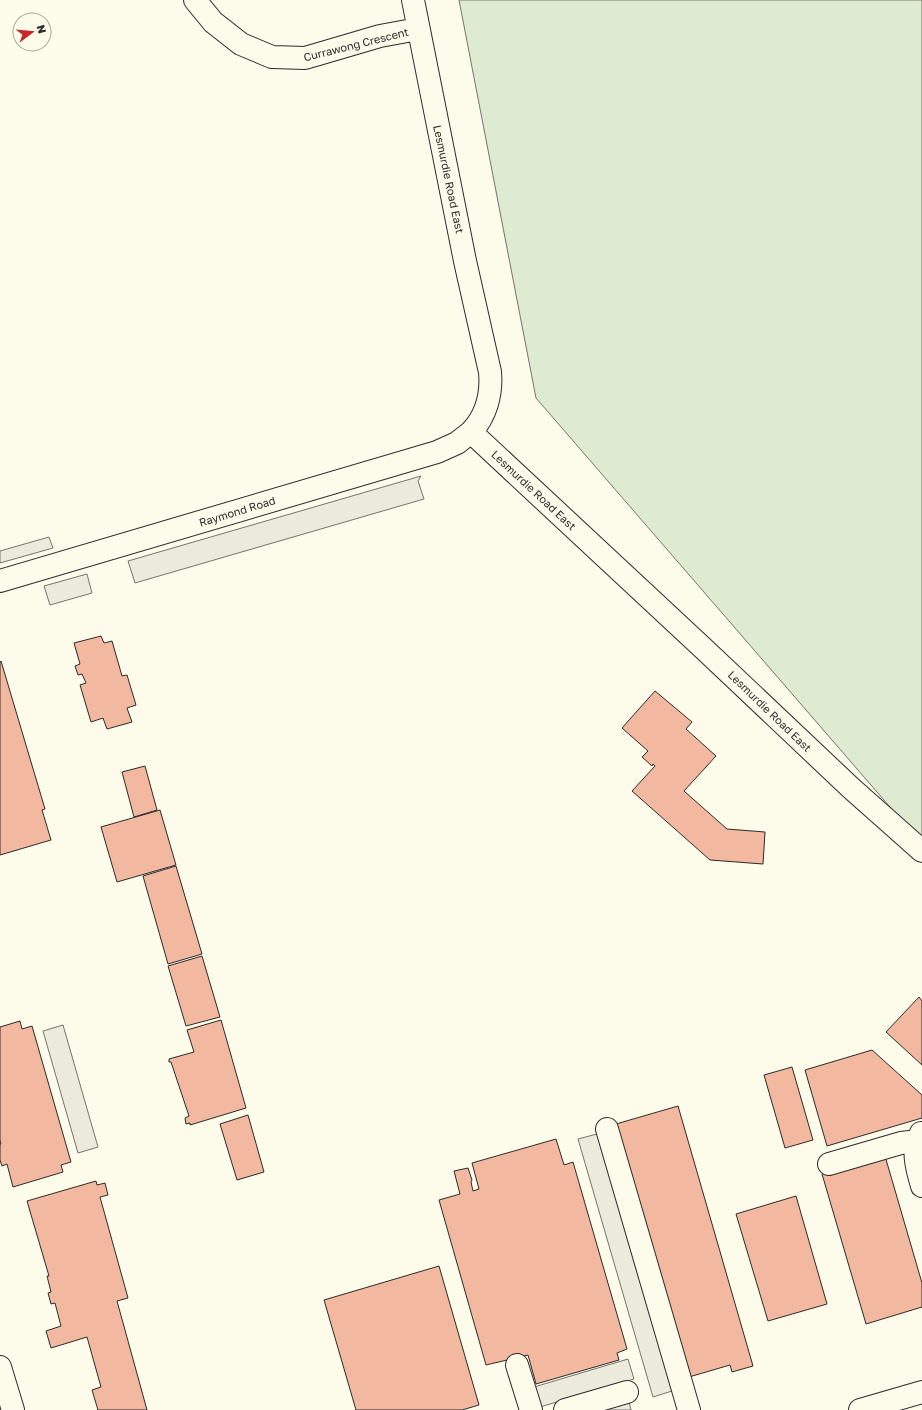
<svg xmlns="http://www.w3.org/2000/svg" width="922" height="1410" font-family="'Golos Text',sans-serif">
<rect width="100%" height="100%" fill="#fdfbea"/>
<path fill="#deebd1" stroke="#74746e" d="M 459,0 L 922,0 L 922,844 L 536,398 Z"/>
<path fill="#eceadb" stroke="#74746e" d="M 421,476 L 418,481 L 424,499 L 135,583 L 128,561 Z
M 49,537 L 53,548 L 0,563 L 0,551 Z
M 87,574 L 92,593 L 50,605 L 44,586 Z
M 63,1025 L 98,1147 L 78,1153 L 43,1031 Z
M 597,1134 L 672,1391 L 653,1397 L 578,1139 Z
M 628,1359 L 634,1379 L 540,1407 L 534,1387 Z
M 629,1402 L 631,1410 L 602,1410 Z"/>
<path fill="#f2b8a0" stroke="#2b2b2b" d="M 101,636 L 104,643 L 112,641 L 122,676 L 127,675 L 136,705 L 127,708 L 132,722 L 107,729 L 103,718 L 91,722 L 80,685 L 86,683 L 82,674 L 78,675 L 75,666 L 80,664 L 74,643 Z
M 1,661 L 45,809 L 42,810 L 51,840 L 0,855 L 0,662 Z
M 655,691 L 692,722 L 686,729 L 716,756 L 684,791 L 727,829 L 765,832 L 763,864 L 710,860 L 632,791 L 655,766 L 653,764 L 652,766 L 642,757 L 648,751 L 622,728 Z
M 145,766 L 157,810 L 134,817 L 122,772 Z
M 160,810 L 176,865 L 117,882 L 101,827 Z
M 176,866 L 202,954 L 168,964 L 143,876 Z
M 202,956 L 220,1017 L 186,1026 L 168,966 Z
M 919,997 L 922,1001 L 922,1065 L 886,1032 Z
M 221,1020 L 246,1108 L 190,1125 L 190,1123 L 186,1124 L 185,1118 L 189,1116 L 171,1062 L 169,1062 L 169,1059 L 194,1052 L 187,1030 Z
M 20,1021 L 22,1029 L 32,1026 L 71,1162 L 61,1165 L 63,1172 L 13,1187 L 7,1164 L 2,1166 L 0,1160 L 0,1144 L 1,1144 L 0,1140 L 0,1027 Z
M 872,1050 L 922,1095 L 922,1118 L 827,1146 L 805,1070 Z
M 792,1067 L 813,1140 L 785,1148 L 764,1075 Z
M 678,1106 L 753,1366 L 732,1372 L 730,1365 L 689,1377 L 616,1124 Z
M 248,1115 L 264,1172 L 237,1180 L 220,1124 Z
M 556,1139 L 564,1165 L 573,1162 L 627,1349 L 617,1353 L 619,1360 L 536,1384 L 528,1355 L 486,1365 L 439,1200 L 460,1194 L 454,1171 L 468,1168 L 472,1180 L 471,1182 L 473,1191 L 479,1189 L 472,1163 Z
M 885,1156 L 922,1283 L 922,1307 L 866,1324 L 822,1174 Z
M 96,1181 L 97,1185 L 105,1183 L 108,1195 L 100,1197 L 128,1298 L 117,1301 L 147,1410 L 98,1410 L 92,1390 L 101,1387 L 87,1337 L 51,1348 L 46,1331 L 61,1326 L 55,1303 L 51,1304 L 48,1293 L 51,1292 L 47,1276 L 49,1276 L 27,1201 Z
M 796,1196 L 827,1304 L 768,1321 L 736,1214 Z
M 439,1266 L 479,1405 L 462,1410 L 356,1410 L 324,1300 Z"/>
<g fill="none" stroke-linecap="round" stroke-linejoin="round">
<g stroke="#2b2b2b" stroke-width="24">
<path id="minor" d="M 195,0 L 213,22 L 241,44 L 272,57 L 305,58 L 380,36 L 418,29
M 413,0 L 465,261 L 490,372 C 492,394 486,416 471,432 L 704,649 L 851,788 L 922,851
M 0,581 L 437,452 L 457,443 L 471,432
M 607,1129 L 689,1410
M 921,1133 C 911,1150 917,1169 922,1186
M 829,1164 L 901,1143 L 910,1142 L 916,1146
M 517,1365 L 531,1410
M 0,1367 L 13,1410
M 565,1410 L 627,1392
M 860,1410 L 922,1392"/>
</g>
<use href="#minor" stroke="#fdfbea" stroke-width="22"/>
</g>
<g text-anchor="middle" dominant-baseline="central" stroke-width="3" stroke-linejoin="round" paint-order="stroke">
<g font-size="11" fill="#2b2b2b" stroke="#fdfbea">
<text transform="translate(356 44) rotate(-14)">Currawong Crescent</text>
<text transform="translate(449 179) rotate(78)">Lesmurdie Road East</text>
<text transform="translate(534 490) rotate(43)">Lesmurdie Road East</text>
<text transform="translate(237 511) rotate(-17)">Raymond Road</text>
<text transform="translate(770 711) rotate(44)">Lesmurdie Road East</text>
</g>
</g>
<g transform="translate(32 32) rotate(74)"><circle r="19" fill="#fdfbea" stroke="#a9a89e"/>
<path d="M0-3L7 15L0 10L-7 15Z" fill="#c62828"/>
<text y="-6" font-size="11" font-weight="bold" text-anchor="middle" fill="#2b2b2b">N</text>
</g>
</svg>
